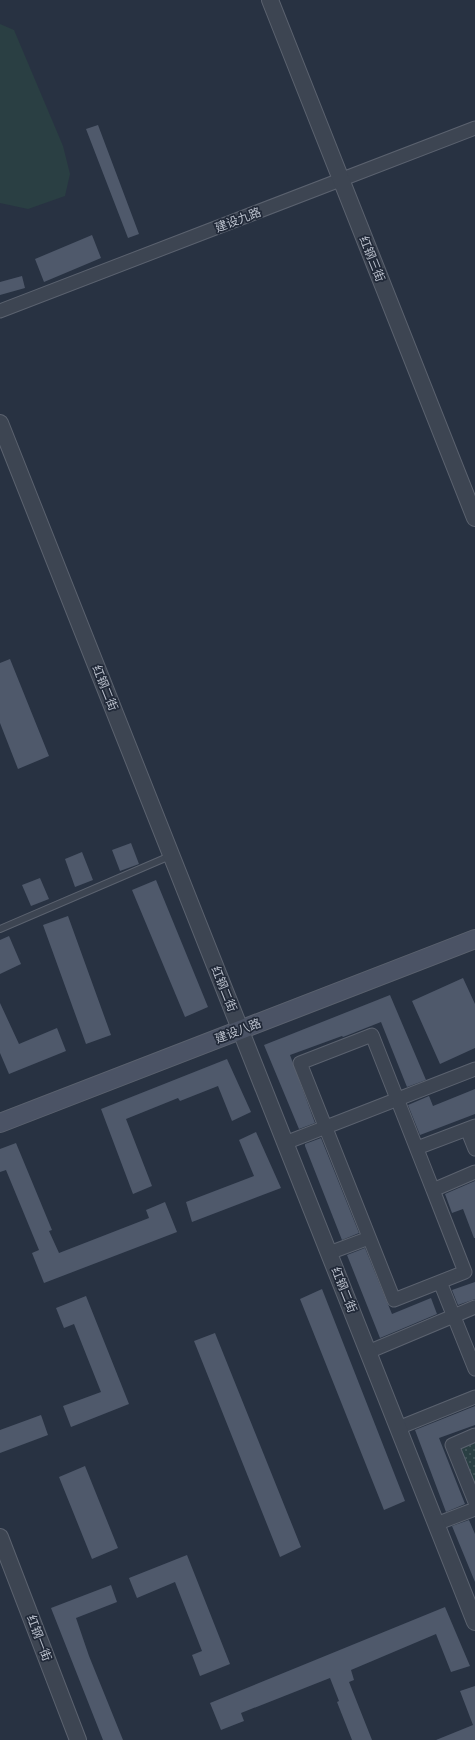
<svg xmlns="http://www.w3.org/2000/svg" width="475" height="1740" font-family="'Fira Sans Condensed','Noto Sans SC',sans-serif">
<defs>
<pattern id="park-dots" width="8" height="8" patternUnits="userSpaceOnUse"><rect width="8" height="8" fill="#2a3f43"/><path d="M2 2h.1M6 6h.1" fill="none" stroke="#47595d" stroke-width="1.8" stroke-linecap="round"/></pattern>
</defs>
<rect width="100%" height="100%" fill="#283242"/>
<path fill="url(#park-dots)" d="M 475,1439 L 475,1492 L 457,1446 Z"/>
<path fill="#2a3f43" d="M 0,24 L 14,30 L 63,146 L 70,174 L 65,196 L 28,209 L 0,203 Z"/>
<path fill="#4f596b" d="M 98,125 L 139,234 L 128,238 L 86,129 Z
M 92,235 L 101,258 L 44,282 L 35,259 Z
M 22,276 L 25,288 L 0,295 L 0,282 Z
M 10,659 L 49,756 L 18,769 L 0,723 L 0,663 Z
M 131,843 L 139,864 L 120,871 L 112,850 Z
M 82,852 L 93,880 L 75,887 L 65,859 Z
M 40,878 L 49,899 L 31,906 L 22,885 Z
M 156,880 L 208,1007 L 185,1017 L 132,890 Z
M 68,916 L 111,1035 L 86,1044 L 43,925 Z
M 9,936 L 21,964 L 0,974 L 0,940 Z
M 463,978 L 475,1004 L 475,1048 L 440,1064 L 412,1001 Z
M 390,995 L 426,1080 L 407,1087 L 381,1022 L 343,1037 L 342,1036 L 290,1055 L 315,1123 L 299,1129 L 264,1045 Z
M 0,1003 L 19,1044 L 57,1028 L 66,1051 L 9,1074 L 0,1053 Z
M 227,1059 L 251,1112 L 232,1121 L 218,1086 L 180,1101 L 178,1098 L 126,1119 L 152,1186 L 133,1194 L 101,1109 Z
M 475,1089 L 475,1114 L 420,1135 L 408,1105 L 429,1096 L 433,1106 Z
M 256,1132 L 281,1188 L 192,1222 L 186,1202 L 254,1176 L 239,1140 Z
M 321,1138 L 359,1233 L 342,1240 L 305,1146 L 305,1144 Z
M 16,1143 L 52,1230 L 49,1231 L 59,1253 L 149,1218 L 146,1210 L 165,1202 L 177,1232 L 44,1283 L 32,1253 L 39,1250 L 6,1170 L 0,1172 L 0,1149 Z
M 475,1181 L 475,1238 L 474,1238 L 463,1209 L 452,1213 L 445,1194 Z
M 365,1248 L 392,1314 L 431,1298 L 437,1314 L 380,1338 L 347,1255 Z
M 475,1282 L 475,1299 L 458,1305 L 452,1290 Z
M 322,1289 L 405,1501 L 384,1510 L 300,1299 Z
M 86,1296 L 129,1404 L 71,1427 L 63,1406 L 101,1392 L 74,1324 L 64,1328 L 56,1308 Z
M 215,1333 L 301,1547 L 280,1557 L 194,1341 Z
M 475,1406 L 475,1425 L 439,1438 L 465,1504 L 446,1512 L 415,1430 Z
M 41,1415 L 48,1435 L 0,1453 L 0,1430 Z
M 85,1466 L 118,1548 L 92,1559 L 59,1477 Z
M 469,1520 L 475,1534 L 475,1582 L 452,1526 Z
M 187,1555 L 230,1664 L 200,1676 L 192,1655 L 202,1651 L 175,1582 L 137,1598 L 129,1578 Z
M 111,1585 L 117,1602 L 76,1618 L 89,1656 L 123,1740 L 103,1740 L 51,1608 Z
M 445,1607 L 470,1666 L 451,1672 L 436,1634 L 351,1670 L 354,1680 L 349,1682 L 372,1740 L 352,1740 L 337,1702 L 339,1701 L 330,1678 L 241,1713 L 244,1721 L 221,1730 L 210,1703 Z
M 475,1686 L 475,1740 L 436,1740 L 473,1725 L 460,1691 Z"/>
<g fill="none" stroke-linecap="round" stroke-linejoin="round">
<g stroke="#5b626f" stroke-width="8">
<path id="service" d="M 0,929 L 170,856"/>
</g>
<g stroke="#5b626f" stroke-width="15">
<path id="minor" d="M 0,311 L 475,128
M 467,1129 L 475,1149
M 285,1143 L 475,1069
M 417,1148 L 475,1126
M 433,1190 L 372,1035 L 300,1063 L 394,1300 L 465,1272 L 433,1190 L 475,1172
M 329,1253 L 369,1238
M 440,1282 L 475,1369
M 368,1352 L 475,1307
M 398,1428 L 475,1397
M 475,1435 L 452,1445 L 475,1502
M 436,1524 L 475,1509"/>
</g>
<g stroke="#5b626f" stroke-width="18">
<path id="tertiary" d="M 270,0 L 475,518
M 0,423 L 475,1622
M 0,1537 L 78,1740"/>
</g>
<g stroke="#5b626f" stroke-width="20">
<path id="secondary" d="M 0,1123 L 475,939"/>
</g>
<use href="#service" stroke="#3d4552" stroke-width="6"/>
<use href="#minor" stroke="#3d4552" stroke-width="13"/>
<use href="#tertiary" stroke="#3d4552" stroke-width="16"/>
<use href="#secondary" stroke="#4b5365" stroke-width="18"/>
</g>
<g text-anchor="middle" dominant-baseline="central" stroke-width="3.5" stroke-linejoin="round" paint-order="stroke">
<g font-size="12" fill="#bac0cc" stroke="#212938">
<text transform="translate(238 220) rotate(-21)">建设九路</text>
<text transform="translate(372 259) rotate(68)">红钢三街</text>
<text transform="translate(105 688) rotate(68)">红钢二街</text>
<text transform="translate(224 989) rotate(68)">红钢二街</text>
<text transform="translate(238 1031) rotate(-21)">建设八路</text>
<text transform="translate(344 1290) rotate(68)">红钢二街</text>
<text transform="translate(39 1638) rotate(69)">红钢一街</text>
</g>
</g>
</svg>
